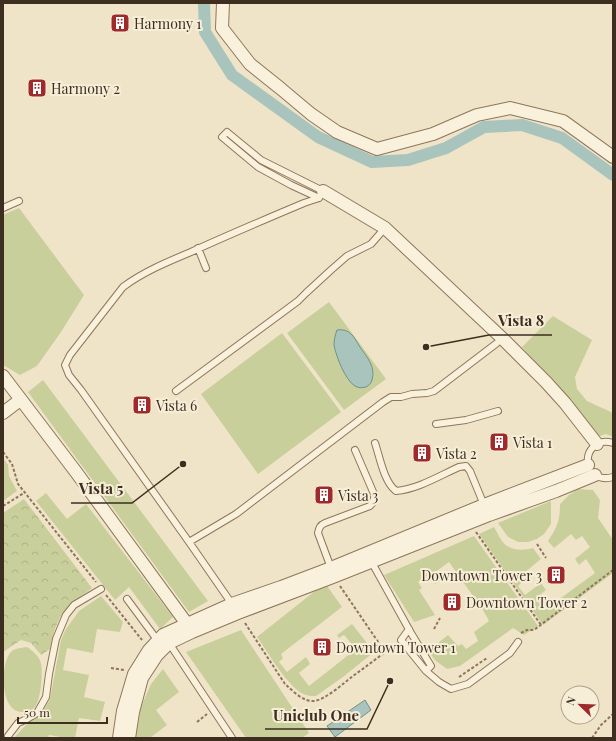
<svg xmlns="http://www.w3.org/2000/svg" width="616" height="741" font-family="'Playfair Display',serif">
<defs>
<pattern id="forest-crowns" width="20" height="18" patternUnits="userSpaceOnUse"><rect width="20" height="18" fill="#c9cf9b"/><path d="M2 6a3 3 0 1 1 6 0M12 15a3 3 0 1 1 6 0" fill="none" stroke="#aeb285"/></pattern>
</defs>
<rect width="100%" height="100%" fill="#f0e4c8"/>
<path fill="url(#forest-crowns)" d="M 24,499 L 92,588 C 86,593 78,598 72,603 C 58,615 53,632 50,649 L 41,655 L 31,643 L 21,640 L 3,652 L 3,513 Z"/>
<path fill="#c9cf9b" d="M 19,208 L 84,295 L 61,332 L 37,366 L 20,375 L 3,365 L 3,215 Z
M 329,302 L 386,379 L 344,410 L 287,333 Z
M 553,316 L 592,340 L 575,377 L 577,389 L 587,401 L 613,413 L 613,437 L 606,434 L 597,437 L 522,347 Z
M 282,333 L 341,412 L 258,474 L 201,394 Z
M 43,380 L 208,601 L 189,612 L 28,392 Z
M 3,458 L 8,465 L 9,476 L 17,491 L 3,501 Z
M 578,489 L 593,490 L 600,500 L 598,518 L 613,540 L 613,573 L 543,625 L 479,534 L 494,527 C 497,532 499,537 502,541 C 509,551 523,551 533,548 L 541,559 L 518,578 L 521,583 L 518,586 L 525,595 L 541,583 L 546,590 L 537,597 L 546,609 L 595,573 L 586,559 L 579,565 L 575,559 L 590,547 L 582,536 L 576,540 L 571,534 L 554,548 L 548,541 C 557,527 560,521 560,504 L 569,495 Z
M 46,493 L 67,519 L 86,504 L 173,617 L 160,629 L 129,587 L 115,600 L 36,501 Z
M 551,501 L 551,524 L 544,534 L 537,539 L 528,542 L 518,542 L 508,537 L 498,523 Z
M 474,536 L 538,626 L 524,635 L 513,628 L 460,666 L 447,669 L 436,661 L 428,651 L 448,635 L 458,646 L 462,644 L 466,649 L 478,641 L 474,632 L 489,621 L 483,610 L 449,562 L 434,573 L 440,581 L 435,584 L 429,575 L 418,582 L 422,588 L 419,590 L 435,615 L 414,622 L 384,575 Z
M 325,583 L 342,607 L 281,654 L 283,658 L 279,662 L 287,672 L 306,657 L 310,664 L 299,673 L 309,686 L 356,649 L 344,635 L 339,638 L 337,635 L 352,624 L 374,652 L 343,677 L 316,696 C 313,696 309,696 306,695 C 289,690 268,652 257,637 Z
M 101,596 L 123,622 L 120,632 L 97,629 L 93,653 L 67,648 L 63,670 L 89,675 L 84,697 L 105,702 L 100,721 L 79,718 L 75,738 L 67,738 L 49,735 L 48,738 L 14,738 L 22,729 L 28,723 L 41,715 L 50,699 L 61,640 L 66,629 L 79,611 Z
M 241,630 L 309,733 L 302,738 L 246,738 L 186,652 Z
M 27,647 C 33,651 39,656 41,663 C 43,673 41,701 34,708 C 31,711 26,712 23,712 C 0,713 0,666 10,653 C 14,648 21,648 27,647 Z
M 163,669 L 179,692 L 156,710 L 167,725 L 151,737 L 152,738 L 135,738 L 141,707 L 151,684 Z"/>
<path fill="#a9c4bc" stroke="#6f938a" d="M 337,330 C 350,328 354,337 360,347 C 367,357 376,367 372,380 C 371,383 370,385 366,387 C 362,388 358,388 355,386 C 345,380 336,356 334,345 C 334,340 335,335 337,330 Z
M 365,700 L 371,710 L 335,737 L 327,726 Z"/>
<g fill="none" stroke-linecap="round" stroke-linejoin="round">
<path stroke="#a9c4bc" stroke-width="12" d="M 204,3 L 205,32 L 232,75 L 318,137 L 372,162 L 408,160 L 446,148 L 484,127 L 522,125 L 562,138 L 613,175"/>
<g stroke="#8d765c" stroke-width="8">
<path id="lane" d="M 3,208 L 19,201
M 198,248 L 206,268
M 176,391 L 298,301 L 306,293 L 331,270 L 347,256 L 371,244 L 385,228
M 436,424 L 466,420 L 498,411
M 375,443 C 380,458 384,482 396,491 C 418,489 439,476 459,467 L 466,466 L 470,471 L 484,505
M 589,467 C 584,451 597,438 613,443
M 594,474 C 600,479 606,479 613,477
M 189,542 L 236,514 L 383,402 L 391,397 L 401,397 L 412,394 L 427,393 L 434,391 L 497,343 L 502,338
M 371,561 L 411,633 L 431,666 L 426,671
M 331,568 L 318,533 C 319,528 320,525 325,523 L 370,506 C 374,502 375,499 374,494 L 355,450
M 127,599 L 158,641
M 232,604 L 189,542 L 81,390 L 69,375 L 65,365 L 70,355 L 123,287 C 143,272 167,262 191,252 C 228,235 266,219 304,203 L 319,198 L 323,191 L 261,160 L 227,132 L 222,137 L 258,167 L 291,185 L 319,198
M 409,629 L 401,640 L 426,671 L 439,682 L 451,689 L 468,684 L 510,653 L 518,642
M 169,643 L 232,738
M 8,736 L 18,723 L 27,719 L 37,713 L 46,697 L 49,674 L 56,639 L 66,615 L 74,605 L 101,589"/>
</g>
<g stroke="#8d765c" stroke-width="14">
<path id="street" d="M 223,3 L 222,28 L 250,64 L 280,88 L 311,114 L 337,132 L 377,149 L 433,134 L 477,115 L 510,108 L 563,121 L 613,157
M 323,191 L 385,228 L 502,338 L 546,382 L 565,403 L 597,444
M 3,376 L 76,472 L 187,624
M 3,413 L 20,400
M 119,738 L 123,711 L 134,674 L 149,650 L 163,635 L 232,604 L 281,587 L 331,568 L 484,505 L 588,465
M 129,738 L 133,712 L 142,678 L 157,655 L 169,643 L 192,632 L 238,613 L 333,577 L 489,515 L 556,491 L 595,475"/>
</g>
<path stroke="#8d765c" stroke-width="2" stroke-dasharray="3 2" stroke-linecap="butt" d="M 3,452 L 12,464 L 18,484 L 96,582
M 3,506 L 24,493
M 476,532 L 541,625
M 537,544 L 546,558
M 340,586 L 385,652
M 106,595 L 142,640
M 245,623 L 285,684 C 293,691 303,702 314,701 C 325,700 344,683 353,676 C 367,666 381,655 395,645
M 434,629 L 440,618
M 521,633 L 527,630 L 534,630 L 613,570
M 111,668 L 124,670
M 459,677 L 487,658
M 197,722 L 207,714
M 592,738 L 601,725 L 613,714"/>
<use href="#lane" stroke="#faf1dc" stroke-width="6"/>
<use href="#street" stroke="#faf1dc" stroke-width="12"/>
</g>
<defs>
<g id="building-square" transform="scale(1)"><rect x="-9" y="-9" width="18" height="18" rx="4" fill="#9e2a2b" stroke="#f7eed8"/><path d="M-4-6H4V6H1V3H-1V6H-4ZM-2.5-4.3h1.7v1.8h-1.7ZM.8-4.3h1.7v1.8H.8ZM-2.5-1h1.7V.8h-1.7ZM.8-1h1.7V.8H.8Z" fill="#fff"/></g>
</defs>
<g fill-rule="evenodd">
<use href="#building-square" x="120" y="23"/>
<use href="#building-square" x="37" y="88"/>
<use href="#building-square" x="142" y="405"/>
<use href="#building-square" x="499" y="442"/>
<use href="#building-square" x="422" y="453"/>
<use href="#building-square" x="324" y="495"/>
<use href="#building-square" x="556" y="575"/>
<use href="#building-square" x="452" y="602"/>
<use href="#building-square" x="322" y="647"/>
</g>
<g text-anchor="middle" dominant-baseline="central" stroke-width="4" stroke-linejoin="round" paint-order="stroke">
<g font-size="14" fill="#3d2e20" stroke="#f7eed8" text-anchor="start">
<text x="134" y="23">Harmony 1</text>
<text x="51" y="88">Harmony 2</text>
<text x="156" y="405">Vista 6</text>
<text x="513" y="442">Vista 1</text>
<text x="436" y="453">Vista 2</text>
<text x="338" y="495">Vista 3</text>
<text x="542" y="575" text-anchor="end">Downtown Tower 3</text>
<text x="466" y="602">Downtown Tower 2</text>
<text x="336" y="647">Downtown Tower 1</text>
</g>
</g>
<path fill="none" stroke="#3d2e20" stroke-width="1.5" d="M426 347L489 335H552M183 464L132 503H71M390 681L367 729H265"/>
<g fill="#3d2e20" stroke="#f7eed8" stroke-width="1.5">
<circle cx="426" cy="347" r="4"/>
<circle cx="183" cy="464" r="4"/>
<circle cx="390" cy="681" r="4"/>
</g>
<g font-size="15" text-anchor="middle" font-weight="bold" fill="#3d2e20" stroke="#f7eed8" stroke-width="4" stroke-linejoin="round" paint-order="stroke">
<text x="521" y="326">Vista 8</text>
<text x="101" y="494">Vista 5</text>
<text x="316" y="721">Uniclub One</text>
</g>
<rect width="616" height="741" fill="none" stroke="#3d2e20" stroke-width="8"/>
<g transform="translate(580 705) rotate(293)"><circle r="19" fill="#f7eed8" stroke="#ada18e"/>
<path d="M0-3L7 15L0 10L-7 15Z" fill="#9e2a2b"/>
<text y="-6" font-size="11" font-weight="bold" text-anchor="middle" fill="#3d2e20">N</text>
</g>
<path d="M18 717v6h89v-6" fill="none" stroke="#3d2e20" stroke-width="2"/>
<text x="24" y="717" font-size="12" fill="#3d2e20" stroke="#f7eed8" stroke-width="3" paint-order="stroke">50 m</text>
</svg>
